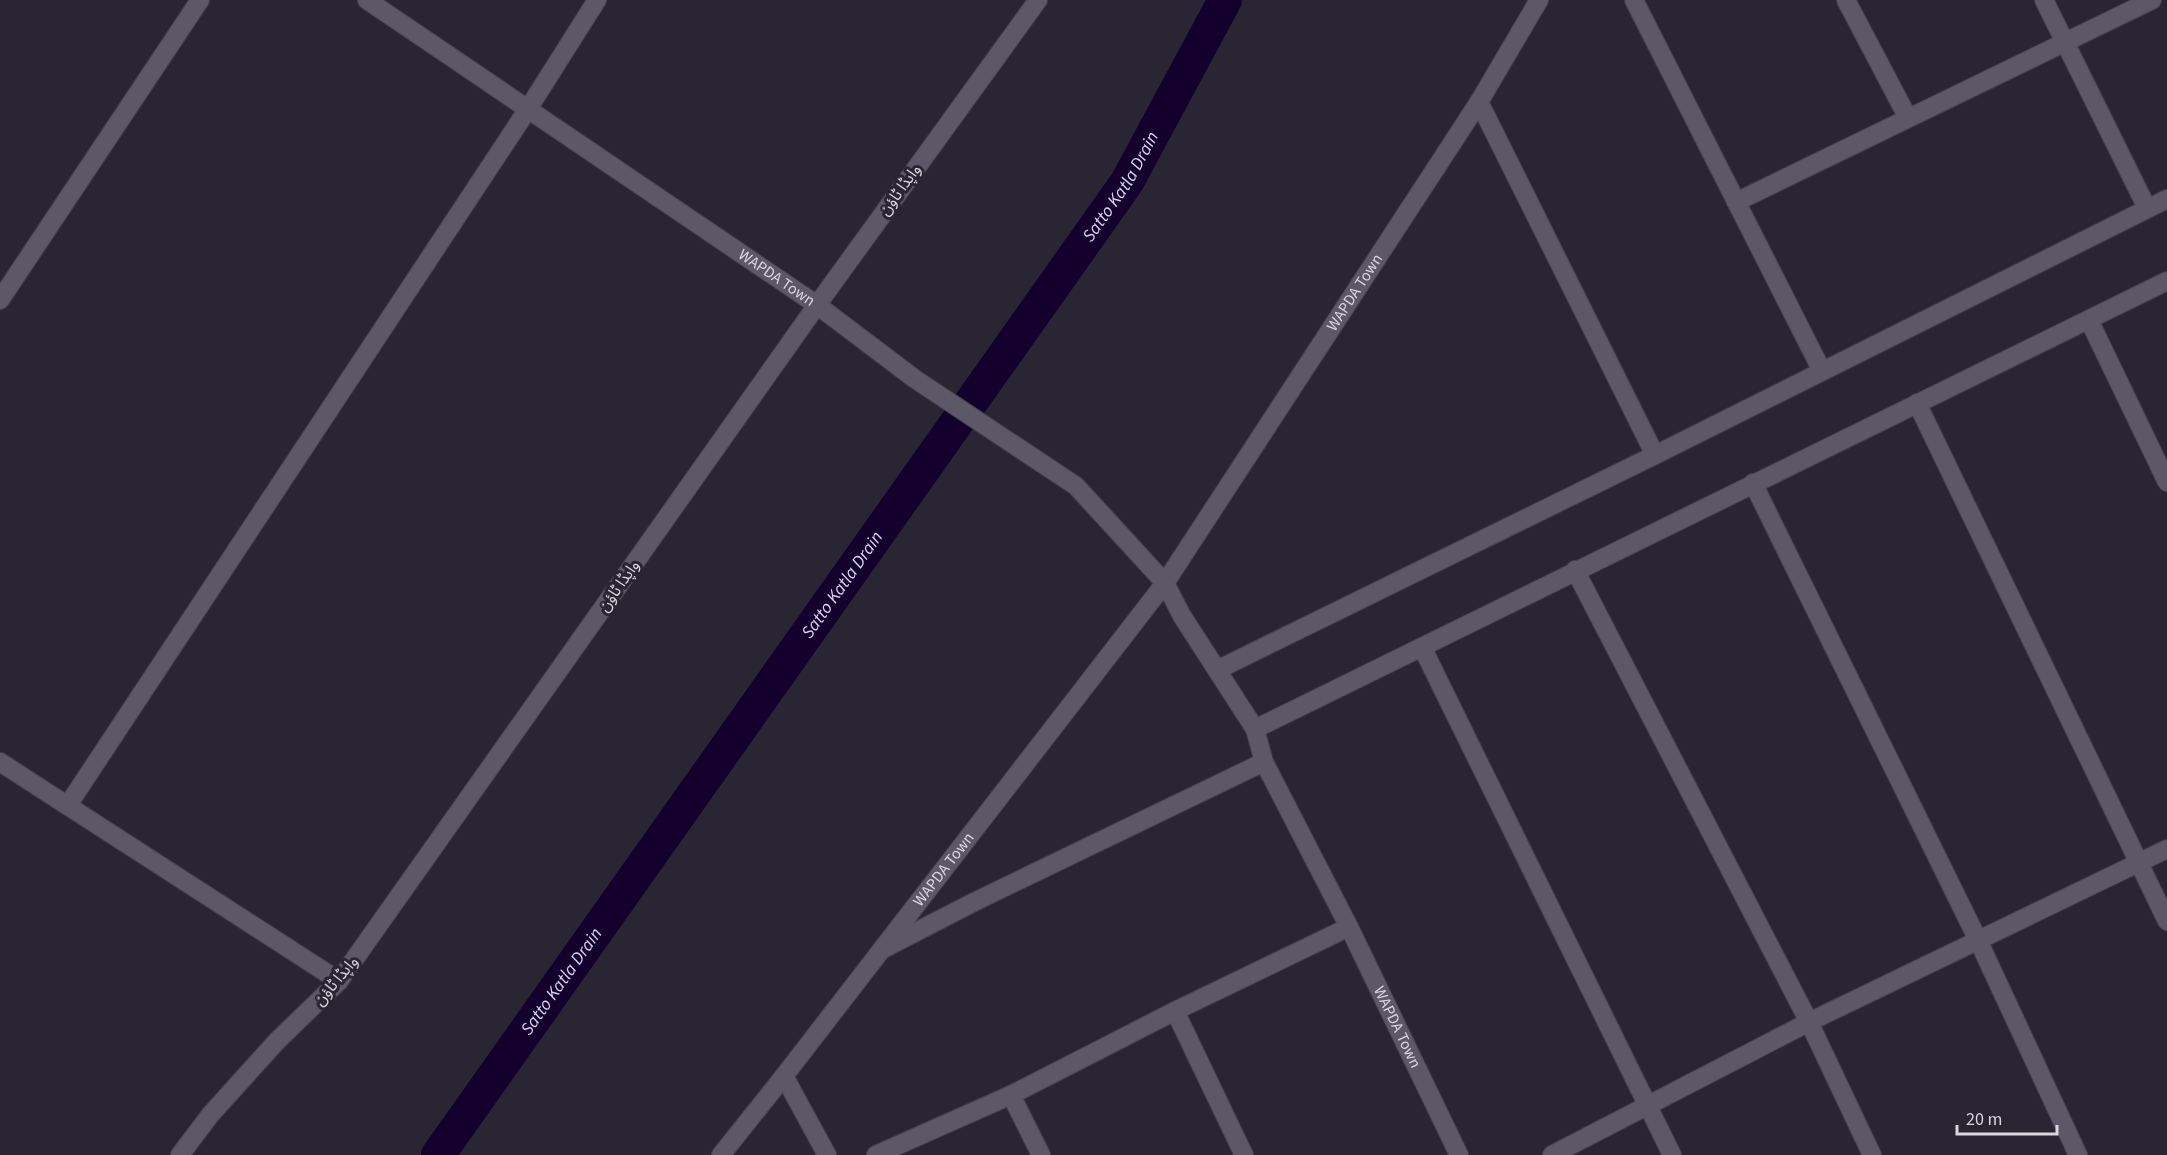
<svg xmlns="http://www.w3.org/2000/svg" width="2167" height="1155" font-family="'Source Sans 3','Noto Sans Arabic',sans-serif">
<rect width="100%" height="100%" fill="#292533"/>
<g fill="none" stroke-linecap="round" stroke-linejoin="round">
<path stroke="#13002d" stroke-width="34" id="s1" d="M 438,1155 L 1127,182 L 1225,0"/>
<g stroke="#45424e" stroke-width="20">
<g id="minor">
<path id="s2" d="M 367,0 L 817,305 L 915,379 L 1076,486 L 1165,583 L 1182,616 L 1255,729 L 1264,762 L 1349,927 L 1459,1155"/>
<path d="M 1634,0 L 1822,371"/>
<path d="M 1846,0 L 1908,118"/>
<path d="M 2044,0 L 2147,208"/>
<path d="M 1479,102 L 1655,455"/>
<path d="M 1736,202 L 2152,0"/>
<path d="M 0,300 L 200,0"/>
<path d="M 2089,320 L 2167,482"/>
<path d="M 1917,403 L 2167,921"/>
<path d="M 1753,483 L 1978,940 L 2078,1155"/>
<path d="M 1575,570 L 1809,1022 L 1872,1155"/>
<path d="M 1422,647 L 1672,1155"/>
<path d="M 1217,670 L 1655,455 L 2167,199"/>
<path d="M 1255,729 L 2167,281"/>
<path d="M 0,762 L 339,981"/>
<path d="M 68,805 L 528,109 L 597,0"/>
<path d="M 883,949 L 974,902 L 1264,762"/>
<path d="M 1175,1011 L 1244,1155"/>
<path d="M 784,1076 L 827,1155"/>
<path d="M 1011,1095 L 1041,1155"/>
<path d="M 876,1155 L 1011,1095 L 1175,1011 L 1349,927"/>
<path d="M 1552,1155 L 1809,1022 L 2167,849"/>
</g>
</g>
<g stroke="#45424e" stroke-width="20">
<g id="tertiary">
<path d="M 180,1155 L 211,1114 L 277,1041 L 339,981 L 817,305 L 1038,0"/>
<path id="s3" d="M 721,1155 L 784,1076 L 1165,583 L 1479,102 L 1539,0"/>
</g>
</g>
<use href="#minor" stroke="#5c5868" stroke-width="18"/>
<use href="#tertiary" stroke="#5c5868" stroke-width="18"/>
</g>
<g text-anchor="middle" dominant-baseline="central" stroke-width="6" stroke-linejoin="round" paint-order="stroke">
<g font-size="16" fill="#d8d6df" stroke="#292533">
<text transform="translate(900 190) rotate(-54)">واپڈا ٹاؤن</text>
<text stroke="none"><textPath href="#s2" startOffset="495">WAPDA Town</textPath></text>
<text stroke="none"><textPath href="#s3" startOffset="1071">WAPDA Town</textPath></text>
<text transform="translate(619 586) rotate(-55)">واپڈا ٹاؤن</text>
<text stroke="none"><textPath href="#s3" startOffset="362">WAPDA Town</textPath></text>
<text transform="translate(336 981) rotate(-50)">واپڈا ٹاؤن</text>
<text stroke="none"><textPath href="#s2" startOffset="1494">WAPDA Town</textPath></text>
</g>
<g font-size="18" font-style="italic" fill="#dcd4f5" stroke="#292533">
<text stroke="none"><textPath href="#s1" startOffset="1185">Satto Katla Drain</textPath></text>
<text stroke="none"><textPath href="#s1" startOffset="699">Satto Katla Drain</textPath></text>
<text stroke="none"><textPath href="#s1" startOffset="213">Satto Katla Drain</textPath></text>
</g>
</g>
<path d="M1957 1125v9h100v-9" fill="none" stroke="#d8d6df" stroke-width="3"/>
<text x="1966" y="1125" font-size="18" fill="#d8d6df" stroke="#292533" stroke-width="4.5" paint-order="stroke">20 m</text>
</svg>
